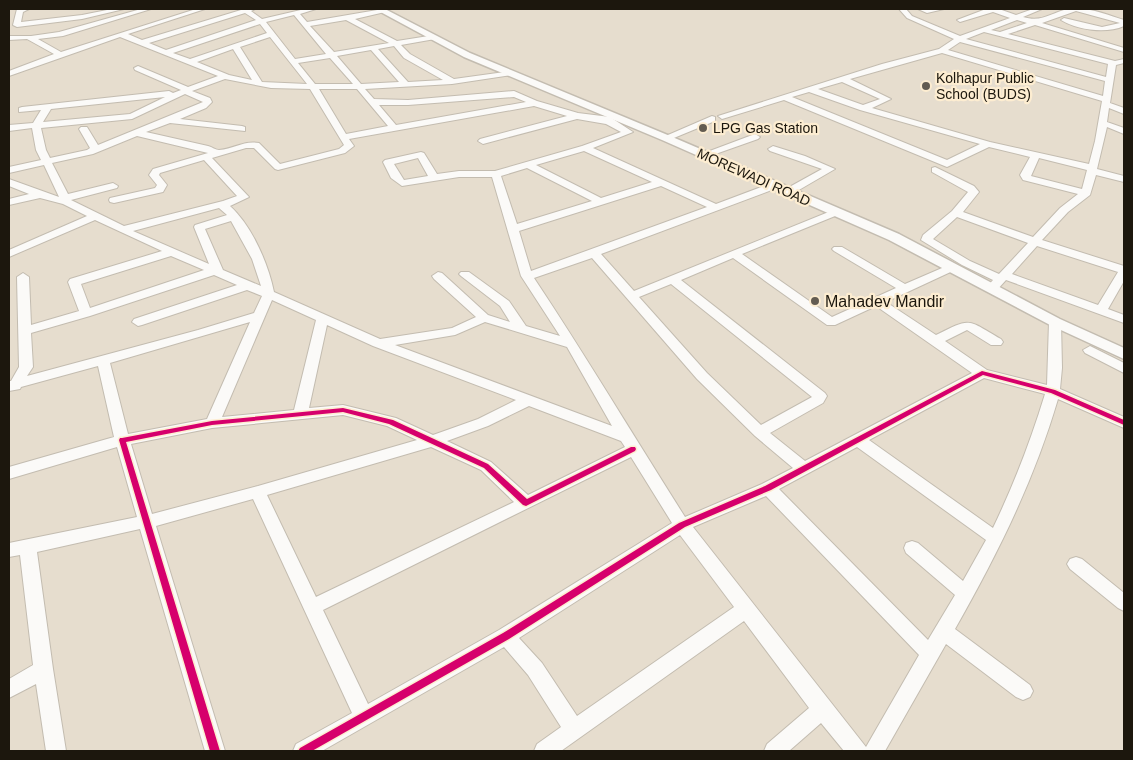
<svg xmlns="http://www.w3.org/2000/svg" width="1133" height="760" font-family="Helvetica,sans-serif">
<rect width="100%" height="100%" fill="#e6ddce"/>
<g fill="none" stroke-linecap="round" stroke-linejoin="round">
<g stroke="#c3bcb0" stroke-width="2">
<path id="minor" d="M 17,9 L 29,9 L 23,12 L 21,22 L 82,15 L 112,9 L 124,9 L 82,19 L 17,27 L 13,25 Z
M 141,9 L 151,9 L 63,36 L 38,39 L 61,52 L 196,9 L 205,9 L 128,34 L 142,40 L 241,10 L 240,9 L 255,9 L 251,11 L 262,19 L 305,9 L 316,9 L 300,14 L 307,22 L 383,9 L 386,11 L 385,12 L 355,19 L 397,41 L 435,35 L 435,39 L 401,45 L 410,54 L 454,79 L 511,71 L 515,73 L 511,75 L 452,84 L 365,89 L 374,99 L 408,100 L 514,91 L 537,101 L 578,113 L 610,117 L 633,132 L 593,148 L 716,204 L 769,184 L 777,184 L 777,188 L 601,254 L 634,291 L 836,209 L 840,210 L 841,212 L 840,214 L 742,254 L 832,317 L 896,288 L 834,251 L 832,249 L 834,247 L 842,247 L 905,284 L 949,265 L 957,265 L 959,267 L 957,269 L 886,302 L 936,335 C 972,317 966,319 1001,339 L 1003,342 L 1001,345 L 991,345 L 967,330 L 945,341 L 987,370 L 1047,385 L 1049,322 L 1051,319 L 1059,319 L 1061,322 L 1062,368 L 1060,389 L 1124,417 L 1124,428 L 1058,399 C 1034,481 997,555 955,629 L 1030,685 L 1033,691 L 1030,697 L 1023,700 L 1016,697 L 946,644 L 885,751 L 844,751 L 821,723 L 789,751 L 764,751 L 767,744 L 809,708 L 744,621 L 561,751 L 534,751 L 537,744 L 561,727 L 528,675 L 504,647 L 322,751 L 293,751 L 296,744 L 352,713 L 253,499 L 156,526 L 225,751 L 205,751 L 140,529 L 37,552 L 53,669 L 66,751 L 46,751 L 36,684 L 9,698 L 9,679 L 33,665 L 20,555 L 9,557 L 9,543 L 137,517 L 117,447 L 9,479 L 9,467 L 114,437 L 98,366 L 21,387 L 20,389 L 9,391 L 9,381 L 11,381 L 19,367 L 17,277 L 23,273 L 29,277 L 31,325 L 79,311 L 68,282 L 70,279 L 162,251 L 95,220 L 9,257 L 9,250 L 87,216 L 63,204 L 40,198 L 9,205 L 9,199 L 29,194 L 9,186 L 9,179 L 59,197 L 44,165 L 9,173 L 9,167 L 41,160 L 36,150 L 32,128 L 9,131 L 9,125 L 33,123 L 41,110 L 19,112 L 19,108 L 22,107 L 169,91 L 173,93 L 181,90 L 135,70 L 134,68 L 138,66 L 188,87 L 218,76 L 120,37 L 9,76 L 9,71 L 54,54 L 27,39 L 9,40 L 9,36 L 31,36 L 59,32 ZM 245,13 L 256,20 L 166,50 L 149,43 ZM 294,15 L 326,54 L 295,59 L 266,22 ZM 346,20 L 389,43 L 334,52 L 310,26 ZM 260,24 L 267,33 L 190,59 L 173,53 ZM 270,37 L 307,84 L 262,82 L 240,47 ZM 394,46 L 404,58 L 443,80 L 408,82 L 378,49 ZM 233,49 L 252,80 L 229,75 L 197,62 ZM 371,50 L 399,82 L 361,84 L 337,56 ZM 330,58 L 353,84 L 315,84 L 298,63 ZM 225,79 L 271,88 L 310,89 L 344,145 L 339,149 L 280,164 L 259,143 C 244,140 234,149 219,150 C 216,150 212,147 208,146 L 146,132 L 170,123 L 245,131 L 245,127 L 242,126 L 180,119 L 206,108 L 212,102 L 210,98 L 192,91 ZM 319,89 L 357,89 L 388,126 L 346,134 ZM 185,94 L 203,102 L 98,145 L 87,127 L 81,127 L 79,129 L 90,148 L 87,150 L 50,158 L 46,150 L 41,128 L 132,119 ZM 165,97 L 130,114 L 43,122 L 51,109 ZM 514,97 L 526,102 L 396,125 L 379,105 L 408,105 ZM 534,106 L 567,116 L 480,139 L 478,141 L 483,144 L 577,119 L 606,124 L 621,132 L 582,146 L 495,171 L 459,171 L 437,174 L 424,153 L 421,152 L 385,160 L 383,162 L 391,178 L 402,186 L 459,177 L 492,177 L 521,276 L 560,336 L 526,326 L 509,301 L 469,272 L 461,272 L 459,274 L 461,276 L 500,306 L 510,322 L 488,315 L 442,273 L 438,272 L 432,276 L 434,279 L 476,317 L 452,328 L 380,339 L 274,292 C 268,263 252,226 230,206 L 249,197 L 212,158 L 246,148 L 254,148 L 275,169 L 278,170 L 345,153 L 354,146 L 349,139 ZM 137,136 L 208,153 L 153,169 L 149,175 L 157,185 L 155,188 L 110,198 L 109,200 L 110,202 L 114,203 L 163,192 L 167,185 L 159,175 L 160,173 L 204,160 L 237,196 L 223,201 L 124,226 L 71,200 L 117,188 L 118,186 L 113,183 L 68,194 L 52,163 L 93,154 ZM 584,151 L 652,182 L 601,198 L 536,165 ZM 418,158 L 428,176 L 404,180 L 394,164 ZM 527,168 L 592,201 L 517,224 L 501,176 ZM 661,186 L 707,207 L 531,271 L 519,231 ZM 219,208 L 227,215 L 195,225 L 194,227 L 209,264 L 133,231 ZM 231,221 L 252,259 L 261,286 L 223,270 L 205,229 ZM 171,256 L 204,270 L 90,308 L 81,284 ZM 592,258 L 697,379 L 755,436 L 793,468 L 762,484 L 685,517 C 634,437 586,356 534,278 ZM 733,258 L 827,325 L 835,325 L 876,306 L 972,373 L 805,461 L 770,433 L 823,403 L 827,396 L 825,393 L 681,280 ZM 214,275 L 237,285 L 134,319 L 132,322 L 138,326 L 142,325 L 247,290 L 262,296 L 254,313 L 198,330 L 27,376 L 33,367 L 31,333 L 90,316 ZM 671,284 L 812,397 L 761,425 L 707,373 L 639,297 ZM 272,300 L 316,320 L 294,410 L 222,417 ZM 250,322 L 207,419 L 128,434 L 110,363 ZM 485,322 L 567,347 L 612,426 L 395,345 L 455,335 ZM 327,325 L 373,346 L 516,400 L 478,419 L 433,435 L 396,418 L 343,405 L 309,408 ZM 984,378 L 1045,394 C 1031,440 1014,484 993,528 L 869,440 ZM 529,406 L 621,441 L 625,447 L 528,495 L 491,462 L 447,441 L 488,426 ZM 343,415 L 387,426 L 417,440 L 258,486 L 152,514 L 131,444 L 212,428 ZM 431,447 L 481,470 L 514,502 L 316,597 L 267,495 ZM 857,447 L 986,540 L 963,581 L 918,543 L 912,541 L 906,543 L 904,548 L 906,553 L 955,595 L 928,640 L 779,489 ZM 631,457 L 672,523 L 499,630 L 368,704 L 323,610 ZM 766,496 L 919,655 L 866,747 L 693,527 ZM 680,535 L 734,607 L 577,716 L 542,663 L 519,638 Z
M 899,9 L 906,9 L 912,16 L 960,36 L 1010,18 L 993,12 L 960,22 L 957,20 L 986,9 L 999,9 L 1016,15 L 1033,9 L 1042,9 L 1023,17 C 1043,23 1051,12 1069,9 C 1087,6 1108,15 1124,20 L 1124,26 C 1106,34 1077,30 1061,20 L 1064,18 L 1102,27 L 1120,23 L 1076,11 L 1042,23 L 1124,48 L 1124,52 L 1035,25 L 1008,34 L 1115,61 L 1124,59 L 1124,63 L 1116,65 L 1110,103 L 1124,108 L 1124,114 L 1109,108 L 1107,122 L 1124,128 L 1124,134 L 1107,127 L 1097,169 L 1124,176 L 1124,182 L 1096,175 L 1090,195 L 1068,212 L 1042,240 L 1124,266 L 1124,281 L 1108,309 L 1124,315 L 1124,323 L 1006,280 L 996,291 L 988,291 L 986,288 L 993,280 L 962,265 L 921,240 L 923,235 L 952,211 L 968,192 L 932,172 L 932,168 L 935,167 L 974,186 L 979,192 L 963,212 L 1033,237 L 1060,208 L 1078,194 L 1023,180 L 1020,175 L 1030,157 L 989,147 L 947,167 L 784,100 L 722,119 L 718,116 L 882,64 L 939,49 L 954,39 L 907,18 ZM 1017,20 L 1027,23 L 1000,32 L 991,30 ZM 984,32 L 1108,64 L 1106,77 L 966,39 ZM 960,42 L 1105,81 L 1103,96 L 948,50 ZM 942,53 L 1102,101 L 1095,141 L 1089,164 L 990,142 L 872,108 L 891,99 L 850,79 ZM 842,82 L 880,99 L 863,105 L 818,89 ZM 809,92 L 860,110 L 980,144 L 947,160 L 792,97 ZM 1039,158 L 1087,170 L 1082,189 L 1031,176 ZM 957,217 L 1028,243 L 999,274 L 970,261 L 933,239 ZM 1037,246 L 1118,272 L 1098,305 L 1012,274 Z
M 918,9 L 944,9 L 927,13 Z
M 712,116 L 715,117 L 715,121 L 669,140 L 663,140 L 661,138 Z
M 755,134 L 760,137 L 758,139 L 707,157 L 701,157 L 699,155 Z
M 773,146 L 805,156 L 835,169 L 792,194 L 784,194 L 784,190 L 822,169 L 770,151 L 768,149 Z
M 1090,346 L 1124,363 L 1124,373 L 1085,353 L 1083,350 Z
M 1076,557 L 1082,559 L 1124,593 L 1124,611 L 1118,608 L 1070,569 L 1067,564 L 1070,559 Z"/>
</g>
<g stroke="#c3bcb0" stroke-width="3">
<path id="major" d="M 375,9 L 385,9 L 470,53 L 670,136 L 899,234 L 1060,319 L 1124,348 L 1124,359 L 1050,325 L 889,240 L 662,140 L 464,57 Z"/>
</g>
<use href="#minor" fill="#fbfaf8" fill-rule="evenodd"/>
<use href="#major" fill="#fbfaf8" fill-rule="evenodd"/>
<g stroke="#fdedd1" stroke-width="3">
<path id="cycleway" d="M 982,371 L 1055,390 L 1124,420 L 1124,425 L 1051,393 L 983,375 L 771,490 L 685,527 L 509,639 L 312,751 L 298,751 L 300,748 L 503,633 L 679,523 L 765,486 Z
M 343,408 L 393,420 L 488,464 L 527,499 L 631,447 L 635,447 L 636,449 L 635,451 L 526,506 L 523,505 L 484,468 L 389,424 L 343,412 L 212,425 L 126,442 L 220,751 L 210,751 L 119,440 L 120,438 L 122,438 L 212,421 Z"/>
</g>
<use href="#cycleway" fill="#d6006c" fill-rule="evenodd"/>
</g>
<g fill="#635c51" stroke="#fdedd1" stroke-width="2">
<circle cx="926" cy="86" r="5"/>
<circle cx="703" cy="128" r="5"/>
<circle cx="815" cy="301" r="5"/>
</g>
<g text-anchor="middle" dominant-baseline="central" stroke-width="4.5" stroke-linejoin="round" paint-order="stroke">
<g font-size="14" fill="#1c170d" stroke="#fdedd1" text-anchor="start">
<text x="936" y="78">Kolhapur Public<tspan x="936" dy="16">School (BUDS)</tspan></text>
<text x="713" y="128">LPG Gas Station</text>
</g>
<g font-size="14" fill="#1c170d" stroke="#fdedd1">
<text transform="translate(754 177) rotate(24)">MOREWADI ROAD</text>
</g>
<g font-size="16" fill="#1c170d" stroke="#fdedd1" text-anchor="start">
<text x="825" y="301">Mahadev Mandir</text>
</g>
</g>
<rect width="1133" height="760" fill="none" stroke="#1c170d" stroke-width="20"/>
</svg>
